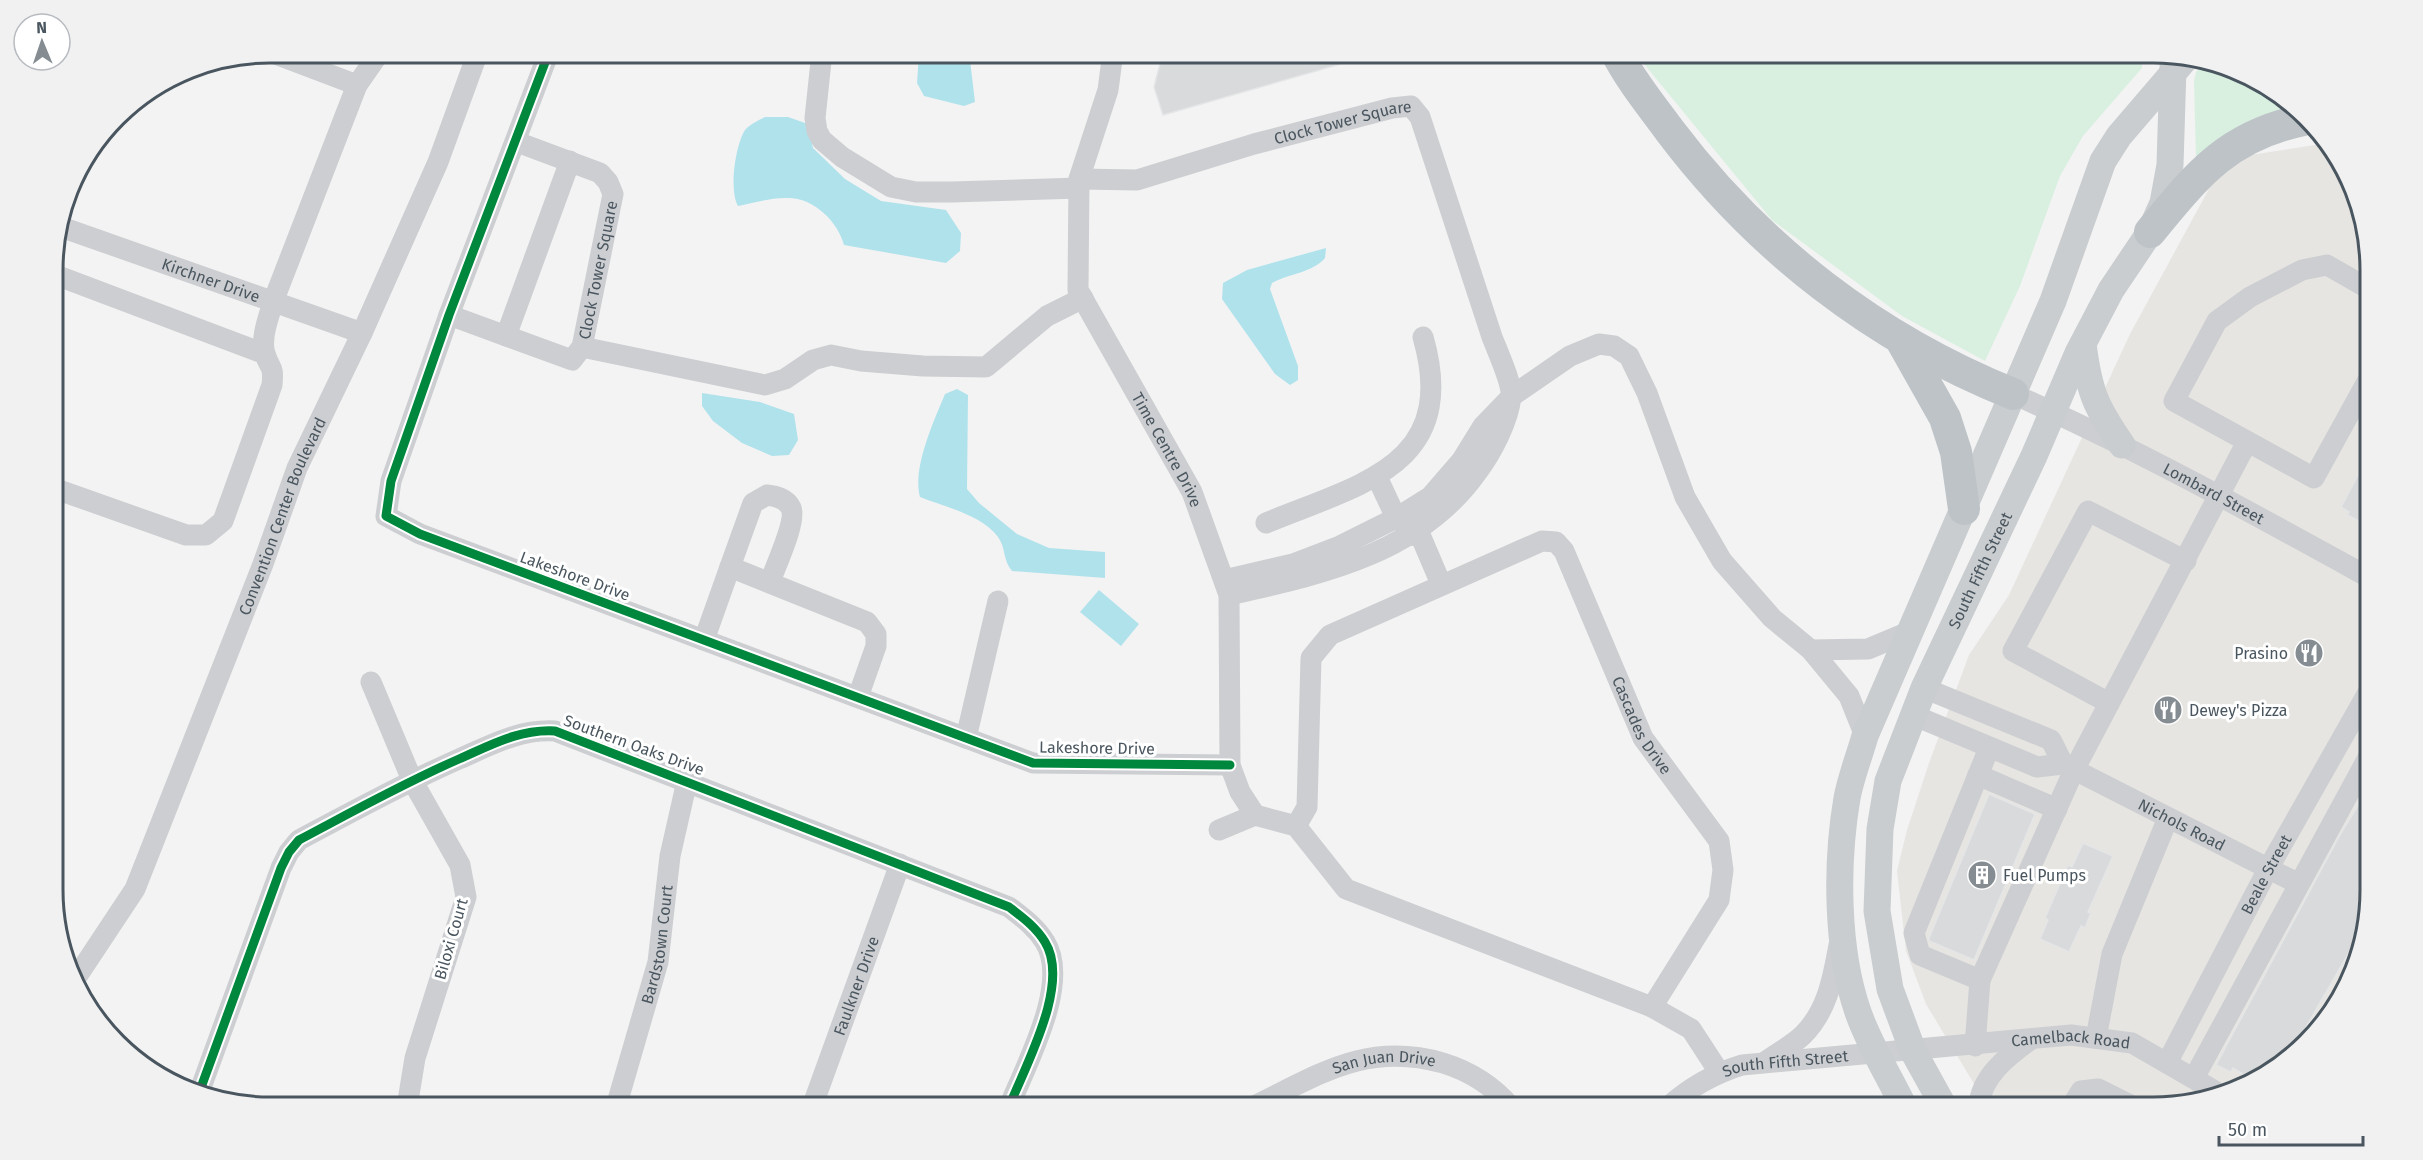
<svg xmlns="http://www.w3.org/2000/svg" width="2423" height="1160" font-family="'Fira Sans',sans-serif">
<rect width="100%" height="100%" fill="#f3f3f3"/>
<path fill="#e7e5e2" d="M 2328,143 L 2369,242 L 2370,891 L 2354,974 L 2325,1023 L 2274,1071 L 2167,1107 L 1988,1107 L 1926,1004 L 1906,951 L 1897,871 L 1907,830 L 1929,763 L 1969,655 L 2009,595 L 2130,334 L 2210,187 L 2244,156 Z"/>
<path fill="#d9f0e1" d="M 2142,52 L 2142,68 L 2083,136 L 2060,176 L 2020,286 L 1985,361 L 1902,316 L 1772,220 L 1635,53 Z
M 2205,63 L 2237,69 L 2260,87 L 2283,111 L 2196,159 L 2194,81 L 2196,72 Z"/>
<path fill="#b0e2ec" d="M 919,53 L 947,53 L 954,59 L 970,60 L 975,102 L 964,106 L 924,96 L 917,83 Z
M 765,117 L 788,117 L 808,124 L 813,148 L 845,179 L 881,201 L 946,210 L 961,233 L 960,251 L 946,263 L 844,245 C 838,221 812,196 785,198 C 770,198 753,203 738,206 C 729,191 735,146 745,130 C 749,125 759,120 765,117 Z
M 1326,248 L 1325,258 C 1312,273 1290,273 1272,283 L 1270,289 L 1298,366 L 1298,380 L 1290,385 L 1275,374 L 1222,299 L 1223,283 L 1247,270 Z
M 957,389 L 968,395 L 967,489 L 979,503 L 1017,534 L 1049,548 L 1105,552 L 1105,578 L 1012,571 C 1003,561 1006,548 998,537 C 982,515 945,507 920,497 C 912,468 934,421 945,394 Z
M 702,393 L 760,402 L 794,414 L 798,440 L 789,455 L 772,456 L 742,443 L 713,421 L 702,406 Z
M 1099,590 L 1139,624 L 1121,646 L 1080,612 Z"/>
<path fill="#d9dadb" stroke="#e4e5e6" stroke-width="1.5" d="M 1163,52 L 1365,52 L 1365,57 L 1163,115 L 1154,87 Z
M 2369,455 L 2369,526 L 2347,515 L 2349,512 L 2341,507 Z
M 2370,786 L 2370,891 L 2363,928 L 2302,1034 L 2309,1038 L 2274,1071 L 2251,1079 L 2233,1068 L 2231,1072 L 2216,1065 L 2341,833 Z
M 1989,794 L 2035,814 L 1974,960 L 1929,941 L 1929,938 Z
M 2083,843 L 2113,856 L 2088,912 L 2091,913 L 2085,928 L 2081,926 L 2069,952 L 2040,939 L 2048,920 L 2045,918 L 2068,865 L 2072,867 Z"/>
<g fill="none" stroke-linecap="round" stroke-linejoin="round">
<g stroke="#ccced1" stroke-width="21">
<path d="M 549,52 L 449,315 L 391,481 L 386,516 L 420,534 L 1033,763 L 1230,765"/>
<path d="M 822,52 L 815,118 L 817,131 L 822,140 L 842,157 L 891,187 L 916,192 L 952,192 L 1079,188"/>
<path id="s1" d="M 1113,52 L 1108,90 L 1079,179 L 1078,290 L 1192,492 L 1229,595 L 1230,765 L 1240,792 L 1255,815"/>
<path d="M 357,85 L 380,52"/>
<path id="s2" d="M 1079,179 L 1137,180 L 1254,144 L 1392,108 L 1411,106 L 1420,117 C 1444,190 1468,264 1492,337 C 1497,350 1513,385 1511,397 C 1508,422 1492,452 1478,471 C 1420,554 1322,574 1229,595"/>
<path id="s3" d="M 61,227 L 362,333"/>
<path d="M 53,274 L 265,354"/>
<path d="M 2369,289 L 2327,265 L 2302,270 L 2250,297 L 2217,321 L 2174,401 L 2314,478 L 2369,378"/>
<path id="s4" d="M 449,315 L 572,360 L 582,347 L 613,194 L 608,182 L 600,173 L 517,142"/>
<path d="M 506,336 L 570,161"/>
<path d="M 582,347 L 765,385 L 785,379 L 813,360 L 831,355 L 861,361 L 923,366 L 986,367 L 1047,316 L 1083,298"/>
<path id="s5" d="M 2013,394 C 2135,448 2252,513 2370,578"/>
<path d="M 1377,477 L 1392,509 L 1412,535 L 1421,537 L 1441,584"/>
<path d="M 53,488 L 186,535 L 206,535 L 223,521 L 272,385 C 274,364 270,370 265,354 C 260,338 269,317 273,302 L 357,85 L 270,52"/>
<path d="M 1266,523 C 1360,484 1460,466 1423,337"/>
<path d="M 730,567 L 753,503 L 767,495 C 776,496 786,498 791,508 C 797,521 775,567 770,582"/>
<path d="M 1224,580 L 1293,564 L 1340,546 L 1398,517 L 1430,497 L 1462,460 L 1483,426 L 1512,396 L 1570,356 L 1599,344 L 1614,346 L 1629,356 L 1647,393 L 1685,497 L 1722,561 L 1772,618 L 1811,650 L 1849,696 L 1865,736"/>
<path d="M 704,640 L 730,567 L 867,622 L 876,634 L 876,646 L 858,697"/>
<path d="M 1811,650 L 1868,649 L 1911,631"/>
<path d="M 371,682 L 412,780 L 460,865 L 466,897 L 415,1058 L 407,1107"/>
<path d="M 1924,688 L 2051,740 L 2063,764"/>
<path d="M 2109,703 L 2013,651 L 2088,511 L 2186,561"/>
<path id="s6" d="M 1913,715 L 2037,767 L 2063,764 L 2299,884"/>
<path d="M 966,738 L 998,601"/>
<path d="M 1978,775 L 2057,809"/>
<path d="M 1255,815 L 1296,826 L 1346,889 L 1652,1007 L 1691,1029 L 1719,1072"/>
<path id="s7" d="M 1296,826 L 1307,807 L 1311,658 L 1330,635 L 1542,541 L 1556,542 L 1564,551 L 1643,738 L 1719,841 L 1723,870 L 1719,900 L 1652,1007"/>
<path d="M 1219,830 L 1255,815"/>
<path id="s8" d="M 78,975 L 135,889 L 263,564 L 297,468 L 362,333 L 438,162 L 478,52"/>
<path d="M 1980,980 L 1920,955 L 1914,933 L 1989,748"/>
<path d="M 2096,1038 L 2112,954 L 2168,818"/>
<path d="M 1975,1046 L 1980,980 L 2074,770 L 2247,442"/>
<path d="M 1765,1062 C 1777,1053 1793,1045 1803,1035 C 1828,1010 1833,977 1839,945"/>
<path id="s9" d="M 2167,1063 L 2268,869 L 2370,689"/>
<path d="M 2194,1078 L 2370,754"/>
<path d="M 199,1093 L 281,868 L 289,852 L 299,840 C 352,812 404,783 459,759 C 491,745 519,729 555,731 L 1009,907 C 1022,917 1036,927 1045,942 C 1071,984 1025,1066 1009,1107"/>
<path id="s10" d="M 616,1107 L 658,962 L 670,856 L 687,781"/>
<path id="s11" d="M 812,1107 L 900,864"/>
<path id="s12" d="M 1252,1107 C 1319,1075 1366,1041 1443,1063 C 1469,1071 1493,1086 1511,1107"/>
<path id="s13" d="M 1668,1107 C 1690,1087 1713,1074 1742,1065 L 2071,1035 L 2132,1043 L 2215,1091"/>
<path d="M 1979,1107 C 1980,1077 2008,1056 2030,1040"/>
<path d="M 2071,1107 L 2081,1091 L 2098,1089 L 2134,1107"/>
</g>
<g stroke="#c9cdcf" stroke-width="27">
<path d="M 2083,344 C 2089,391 2095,406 2122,445"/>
<path d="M 1904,1107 C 1889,1076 1869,1044 1858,1012 C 1836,949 1836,863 1847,798 C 1851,777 1859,757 1865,736 L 2053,301 L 2103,161 L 2119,136 L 2185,59"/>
<path id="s14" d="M 1944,1107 L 1913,1051 L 1890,989 L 1877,911 L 1880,829 L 1888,781 L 1924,688 L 2034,456 L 2078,353 L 2111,290 L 2150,232 L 2163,203 L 2170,165 L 2173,67"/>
</g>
<path stroke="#bec3c7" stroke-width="32" d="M 1616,52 C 1631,81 1651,105 1670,131 C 1759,249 1876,339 2013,394
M 2150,232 C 2197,175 2227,136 2303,120
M 1901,340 L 1945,418 L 1956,452 L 1964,509"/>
<g stroke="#fff" stroke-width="13">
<path id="cycleway" d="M 549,52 L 449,315 L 391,481 L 386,516 L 420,534 L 1033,763 L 1230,765
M 199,1093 L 281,868 L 289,852 L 299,840 C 352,812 404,783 459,759 C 491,745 519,729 555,731 L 1009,907 C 1022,917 1036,927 1045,942 C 1071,984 1025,1066 1009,1107"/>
</g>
<use href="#cycleway" stroke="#00873e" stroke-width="9"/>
</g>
<defs>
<g id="restaurant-disc" transform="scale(1.5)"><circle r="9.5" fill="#858d93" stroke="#fff"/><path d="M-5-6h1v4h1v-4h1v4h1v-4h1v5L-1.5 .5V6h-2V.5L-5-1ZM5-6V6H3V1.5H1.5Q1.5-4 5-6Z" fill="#fff"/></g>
<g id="building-disc" transform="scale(1.5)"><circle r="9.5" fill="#858d93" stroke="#fff"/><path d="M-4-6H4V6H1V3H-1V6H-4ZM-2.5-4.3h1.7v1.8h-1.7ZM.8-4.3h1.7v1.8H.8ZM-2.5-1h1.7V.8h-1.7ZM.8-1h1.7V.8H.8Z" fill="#fff"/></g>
</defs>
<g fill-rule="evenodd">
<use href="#restaurant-disc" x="2309" y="653"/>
<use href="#restaurant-disc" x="2168" y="710"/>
<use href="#building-disc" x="1982" y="875"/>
</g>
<g text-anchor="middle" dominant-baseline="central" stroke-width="6" stroke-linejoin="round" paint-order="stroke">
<g font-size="16" fill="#4a565f" stroke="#fff">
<text stroke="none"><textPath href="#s2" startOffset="272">Clock Tower Square</textPath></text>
<text stroke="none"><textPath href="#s4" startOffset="226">Clock Tower Square</textPath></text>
<text stroke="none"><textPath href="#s3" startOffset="159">Kirchner Drive</textPath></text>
<text stroke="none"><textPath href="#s1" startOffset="426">Time Centre Drive</textPath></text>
<text stroke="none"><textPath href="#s5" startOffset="224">Lombard Street</textPath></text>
<text stroke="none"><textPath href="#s8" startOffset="504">Convention Center Boulevard</textPath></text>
<text stroke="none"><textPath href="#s14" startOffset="570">South Fifth Street</textPath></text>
<text transform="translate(575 576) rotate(20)">Lakeshore Drive</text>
<text stroke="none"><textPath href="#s7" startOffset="650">Cascades Drive</textPath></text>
<text transform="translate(634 745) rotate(20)">Southern Oaks Drive</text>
<text transform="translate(1097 748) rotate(1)">Lakeshore Drive</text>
<text stroke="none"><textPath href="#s6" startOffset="294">Nichols Road</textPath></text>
<text stroke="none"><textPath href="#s9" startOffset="213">Beale Street</textPath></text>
<text transform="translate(451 939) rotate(-74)">Biloxi Court</text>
<text stroke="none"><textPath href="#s10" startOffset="168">Bardstown Court</textPath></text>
<text stroke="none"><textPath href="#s11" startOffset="129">Faulkner Drive</textPath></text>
<text stroke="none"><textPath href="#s13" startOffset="416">Camelback Road</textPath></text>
<text stroke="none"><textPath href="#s13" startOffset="129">South Fifth Street</textPath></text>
<text stroke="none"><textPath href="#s12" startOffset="142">San Juan Drive</textPath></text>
</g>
<g font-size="16" fill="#4a565f" stroke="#fff" text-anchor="start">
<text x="2288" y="653" text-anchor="end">Prasino</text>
<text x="2189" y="710">Dewey's Pizza</text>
<text x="2003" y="875">Fuel Pumps</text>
</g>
</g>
<path d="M0 0H2423V1160H0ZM270 63H2153A207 207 0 0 1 2360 270V890A207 207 0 0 1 2153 1097H270A207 207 0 0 1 63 890V270A207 207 0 0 1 270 63Z" fill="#f1f1f2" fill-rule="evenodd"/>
<path fill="none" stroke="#4a565f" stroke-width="3" d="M270 63H2153A207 207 0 0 1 2360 270V890A207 207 0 0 1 2153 1097H270A207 207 0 0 1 63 890V270A207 207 0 0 1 270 63Z"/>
<g transform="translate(42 42) rotate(358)"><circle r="28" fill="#ffffff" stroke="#b7bbbf" stroke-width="1.5"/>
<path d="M0-4.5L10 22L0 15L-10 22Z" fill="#858d93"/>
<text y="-9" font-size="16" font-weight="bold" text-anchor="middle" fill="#4a565f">N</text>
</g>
<path d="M2219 1136v9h144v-9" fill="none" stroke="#4a565f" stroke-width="3"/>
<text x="2228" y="1136" font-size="18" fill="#4a565f" stroke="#ffffff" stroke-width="4.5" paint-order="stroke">50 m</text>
</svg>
